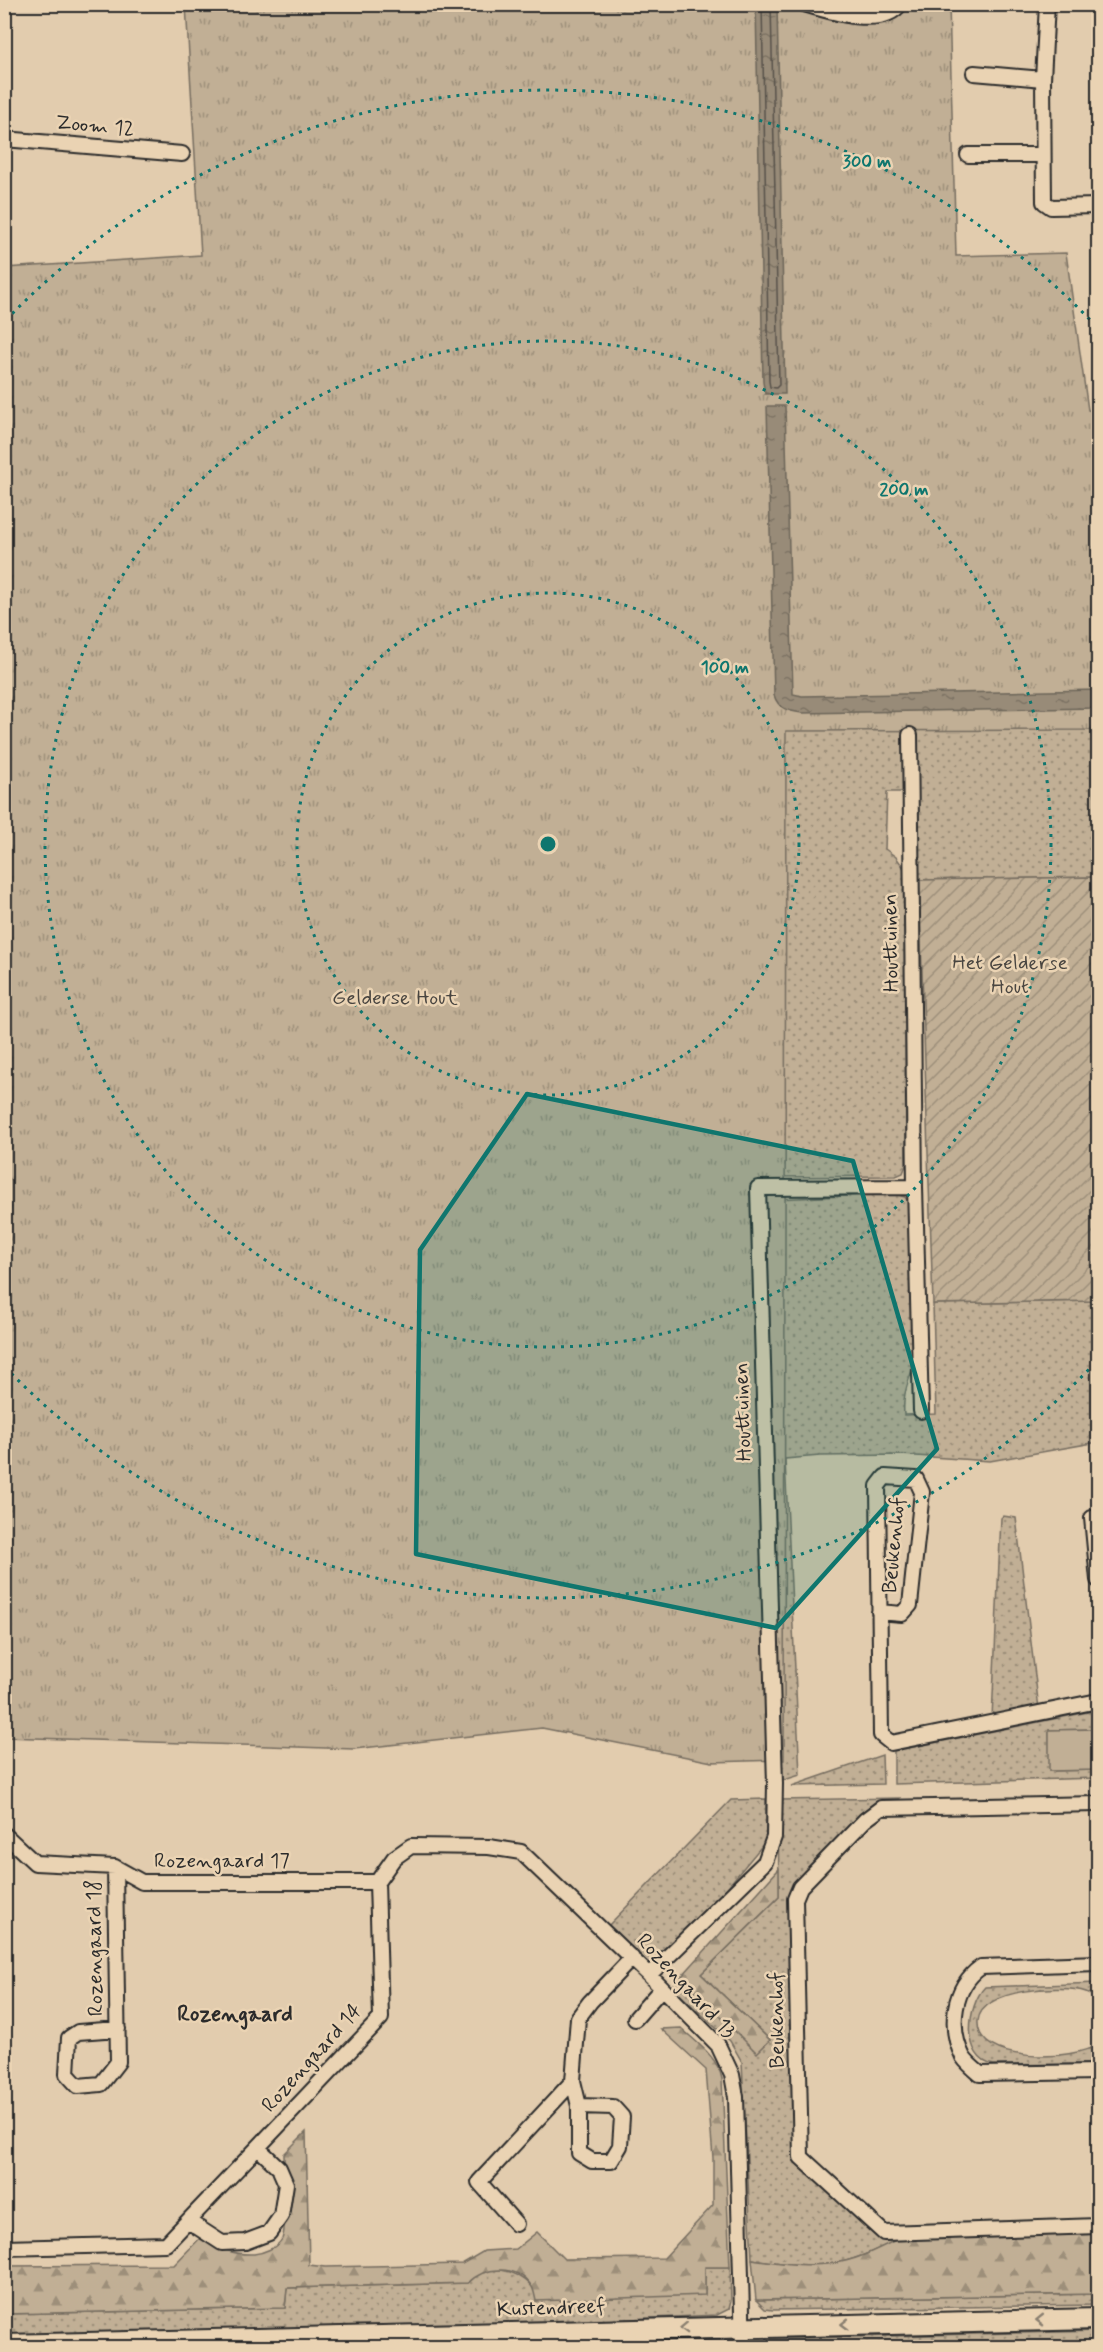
<svg xmlns="http://www.w3.org/2000/svg" width="1103" height="2352" font-family="Mynerve,sans-serif">
<defs>
<pattern id="grass-dots" width="8" height="8" patternUnits="userSpaceOnUse" patternTransform="scale(1.5)"><rect width="8" height="8" fill="#c1af95"/><path d="M2 2h.1M6 6h.1" fill="none" stroke="#9d8f7a" stroke-width="1.8" stroke-linecap="round"/></pattern>
<pattern id="forest-firs" width="22" height="20" patternUnits="userSpaceOnUse" patternTransform="scale(1.5)"><rect width="22" height="20" fill="#c1af95"/><path d="M5 1l3.5 6h-7zM16 11l3.5 6h-7z" fill="#9d8f7a"/></pattern>
<pattern id="park-tufts" width="24" height="20" patternUnits="userSpaceOnUse" patternTransform="scale(1.5)"><rect width="24" height="20" fill="#c1af95"/><path d="M3 7l-1-3M5 7V3M7 7l1-3M15 17l-1-3M17 17v-4M19 17l1-3" fill="none" stroke="#9d8f7a"/></pattern>
<pattern id="garden-furrows" width="10" height="10" patternUnits="userSpaceOnUse" patternTransform="scale(1.5)"><rect width="10" height="10" fill="#c1af95"/><path d="M-1 1l2-2M0 10L10 0M9 11l2-2" fill="none" stroke="#9d8f7a"/></pattern>
<pattern id="water-ripples" width="26" height="14" patternUnits="userSpaceOnUse" patternTransform="scale(1.5)"><rect width="26" height="14" fill="#988b78"/><path d="M2 4q2-2 4 0t4 0M15 11q2-2 4 0t4 0" fill="none" stroke="#7c7263"/></pattern>
</defs>
<rect width="100%" height="100%" fill="#e2ccae"/>
<filter id="ink" filterUnits="userSpaceOnUse"><feTurbulence type="fractalNoise" baseFrequency=".0167" numOctaves="2"/><feDisplacementMap in="SourceGraphic" scale="12" xChannelSelector="R" yChannelSelector="G"/><feConvolveMatrix kernelMatrix="1 2 1 2 8 2 1 2 1" color-interpolation-filters="sRGB"/></filter>
<g filter="url(#ink)">
<path fill="url(#grass-dots)" stroke="#766d60" stroke-width="1.5" d="M 767,406 L 1098,708 L 1098,877 L 919,880 L 917,792 L 887,792 L 885,849 L 896,857 L 904,868 L 906,1165 L 903,1173 L 896,1176 L 776,1177 Z
M 894,1194 L 905,1197 L 909,1203 L 915,1357 C 911,1380 902,1389 904,1415 L 936,1414 L 933,1304 L 1098,1301 L 1098,1442 L 990,1461 L 901,1455 L 820,1456 L 785,1459 L 800,1775 L 778,1782 L 774,1199 Z
M 1003,1516 L 1016,1518 L 1039,1709 L 992,1718 L 1001,1518 Z
M 1098,1710 L 1098,1729 L 1049,1730 L 1050,1771 L 1098,1770 L 1098,1778 L 894,1784 L 894,1751 Z
M 882,1755 L 883,1784 L 792,1786 Z
M 900,1798 L 815,1870 L 802,1892 L 801,1904 L 804,2156 L 898,2239 C 880,2248 861,2258 841,2262 C 813,2268 781,2263 752,2259 L 742,2062 L 730,2041 L 672,1987 L 681,1977 L 757,2052 L 770,2040 L 701,1974 L 779,1897 L 778,1800 Z
M 766,1799 L 766,1841 L 657,1971 L 608,1926 L 731,1800 Z
M 1098,1983 L 1098,1999 C 1095,1997 1090,1994 1086,1992 C 1063,1984 981,1988 978,2021 C 975,2065 1074,2061 1098,2044 L 1098,2064 L 994,2065 C 961,2059 967,2005 985,1987 Z
M 705,2267 L 730,2267 L 731,2301 L 729,2309 L 717,2315 L 458,2327 L 353,2326 L 5,2336 L 4,2314 L 285,2308 L 287,2288 L 468,2283 C 488,2262 514,2268 533,2287 L 705,2294 Z
M 1098,2294 L 1098,2305 L 773,2310 L 765,2309 L 756,2300 Z
M 1098,2331 L 1098,2347 L 766,2347 L 767,2339 Z"/>
<path fill="url(#forest-firs)" stroke="#766d60" stroke-width="1.5" d="M 779,1869 L 779,1897 L 701,1974 L 770,2040 L 757,2053 L 681,1977 Z
M 681,2028 C 697,2043 718,2057 722,2079 L 730,2267 L 705,2267 L 705,2295 L 536,2301 C 535,2297 534,2290 532,2287 C 518,2264 485,2266 468,2283 L 287,2288 L 285,2308 L 5,2314 L 4,2266 L 174,2265 L 202,2236 C 218,2249 233,2255 254,2254 C 263,2253 277,2248 282,2239 C 288,2225 284,2172 284,2154 L 306,2132 L 309,2265 L 326,2267 L 462,2264 L 484,2251 L 516,2249 L 537,2232 L 564,2259 L 664,2258 L 713,2205 L 713,2158 L 706,2070 L 661,2029 Z
M 1098,2234 L 1098,2294 L 756,2300 L 752,2259 C 781,2263 813,2268 841,2262 C 861,2258 880,2248 898,2239 Z"/>
<path fill="url(#park-tufts)" stroke="#766d60" stroke-width="1.5" d="M 186,5 L 949,5 L 956,256 L 1066,253 L 1088,410 L 1098,411 L 1098,730 L 786,731 L 784,1760 L 712,1762 L 542,1728 L 354,1749 L 5,1737 L 5,268 L 201,255 Z"/>
<path fill="url(#garden-furrows)" stroke="#766d60" stroke-width="1.5" d="M 1098,877 L 1098,1301 L 933,1304 L 919,880 Z"/>
<path fill="#c1af95" stroke="#766d60" stroke-width="1.5" d="M 1098,1729 L 1098,1770 L 1049,1771 L 1049,1730 Z"/>
<path fill="url(#water-ripples)" stroke="#6c6559" stroke-width="1.5" d="M 756,5 L 777,5 L 785,394 L 765,394 L 763,382 Z
M 767,406 L 785,406 L 793,694 L 802,696 L 1098,690 L 1098,708 L 802,713 C 789,711 778,709 774,695 Z"/>
<g fill="none" stroke-linecap="round" stroke-linejoin="round">
<path stroke="#57514a" stroke-width="1.5" d="M 762,4 L 769,381 L 770,387 L 776,388 L 779,385 L 771,4"/>
<g stroke="#2b2b2b" stroke-width="18">
<path id="street" d="M 804,4 C 827,11 883,29 900,4
M 1047,4 L 1043,79 L 1044,202 L 1051,207 L 1098,206
M 974,73 L 1043,79
M 4,139 L 182,154
M 968,155 L 1042,155
M 910,735 L 915,1187 L 921,1411
M 1092,1518 L 1098,1580
M 879,1612 L 902,1614 L 910,1605 L 922,1492 L 916,1479 L 885,1477 L 878,1486 L 881,1735 L 891,1743 L 1098,1701
M 1098,1804 L 881,1808 L 865,1820 L 800,1887 L 795,1899 L 801,2157 L 884,2233 L 1098,2226
M 4,1834 L 35,1863 L 115,1867 L 142,1882 L 377,1882
M 115,1867 L 118,2062 L 101,2084 L 78,2086 L 67,2074 L 69,2038 L 78,2032 L 118,2029
M 377,1882 L 394,1858 L 411,1846 L 489,1847 L 521,1852 L 649,1975 L 718,2045 L 732,2075 L 736,2097 L 743,2348
M 1098,1963 L 981,1967 C 953,1987 948,2027 963,2057 C 967,2063 974,2069 980,2074 L 1098,2072
M 649,1975 L 765,1862 L 774,1837 L 775,1784 L 758,1188 L 915,1187
M 635,2019 L 662,1988
M 579,2106 L 613,2107 L 622,2117 L 620,2146 L 611,2161 L 592,2161 L 579,2153 L 579,2106 L 573,2081 L 578,2018 L 590,2002 L 632,1958
M 188,2221 L 222,2243 L 245,2242 L 269,2233 L 281,2216 L 286,2184 L 279,2168 L 258,2148
M 516,2224 L 479,2182 L 573,2081
M 4,2248 L 166,2244 L 381,2018 L 377,1882"/>
</g>
<g stroke="#2b2b2b" stroke-width="24">
<path id="secondary" d="M 4,2345 L 1098,2319"/>
</g>
<use href="#street" stroke="#ead3b3" stroke-width="14"/>
<use href="#secondary" stroke="#ead3b3" stroke-width="20"/>
</g>
<defs><path id="oneway-chevron" d="M-2-3.5L2.5 0L-2 3.5" fill="none" stroke-width="1.6" stroke-linecap="round" stroke-linejoin="round" transform="scale(1.5)"/></defs>
<g stroke="#8a7f6f">
<use href="#oneway-chevron" transform="translate(1040 2320) rotate(179)"/>
<use href="#oneway-chevron" transform="translate(845 2324) rotate(179)"/>
<use href="#oneway-chevron" transform="translate(684 2328) rotate(178)"/>
</g>
</g>
<path fill="#0f766e" fill-opacity="0.2" stroke="#0f766e" stroke-width="4.5" stroke-linejoin="round" d="M 527,1094 L 853,1161 L 937,1449 L 776,1628 L 416,1554 L 420,1250 Z"/>
<g fill="none" stroke="#0f766e" stroke-width="3" stroke-dasharray="3 6">
<circle cx="548" cy="844" r="251"/>
<circle cx="548" cy="844" r="503"/>
<path d="M1095 1363A754 754 0 0 1 6 1368M6 320A754 754 0 0 1 1095 325"/>
</g>
<g text-anchor="middle" dominant-baseline="central" stroke-width="5" stroke-linejoin="round" paint-order="stroke">
<g font-size="21" fill="#2b2b2b" stroke="#ead3b3">
<text transform="translate(95 126) rotate(5)">Zoom 12</text>
<text transform="translate(891 943) rotate(-91)">Houttuinen</text>
<text transform="translate(743 1412) rotate(-92)">Houttuinen</text>
<text transform="translate(894 1545) rotate(-85)">Beukenhof</text>
<text x="222" y="1861">Rozengaard 17</text>
<text transform="translate(95 1948) rotate(-91)">Rozengaard 18</text>
<text transform="translate(686 1986) rotate(47)">Rozengaard 13</text>
<text transform="translate(777 2020) rotate(-91)">Beukenhof</text>
<text transform="translate(312 2058) rotate(-48)">Rozengaard 14</text>
<text transform="translate(551 2308) rotate(-2)">Kustendreef</text>
</g>
<g font-size="21" fill="#494540" stroke="#ead3b3">
<text x="1010" y="963">Het Gelderse<tspan x="1010" dy="24">Hout</tspan></text>
<text x="395" y="998">Gelderse Hout</text>
</g>
<g font-size="22" font-weight="bold" fill="#2b2b2b" stroke="#ead3b3">
<text x="235" y="2015">Rozengaard</text>
</g>
</g>
<circle cx="548" cy="844" r="9" fill="#0f766e" stroke="#ead3b3" stroke-width="3"/>
<g font-size="18" text-anchor="middle" font-weight="bold" fill="#0f766e" stroke="#ead3b3" stroke-width="5" stroke-linejoin="round" paint-order="stroke">
<text x="867" y="167">300 m</text>
<text x="904" y="495">200 m</text>
<text x="725" y="673">100 m</text>
</g>
<rect width="1103" height="2352" fill="none" stroke="#ead3b3" stroke-width="24"/>
<rect x="12" y="12" width="1079" height="2328" fill="none" stroke="#2b2b2b" stroke-width="2" filter="url(#ink)"/>
</svg>
